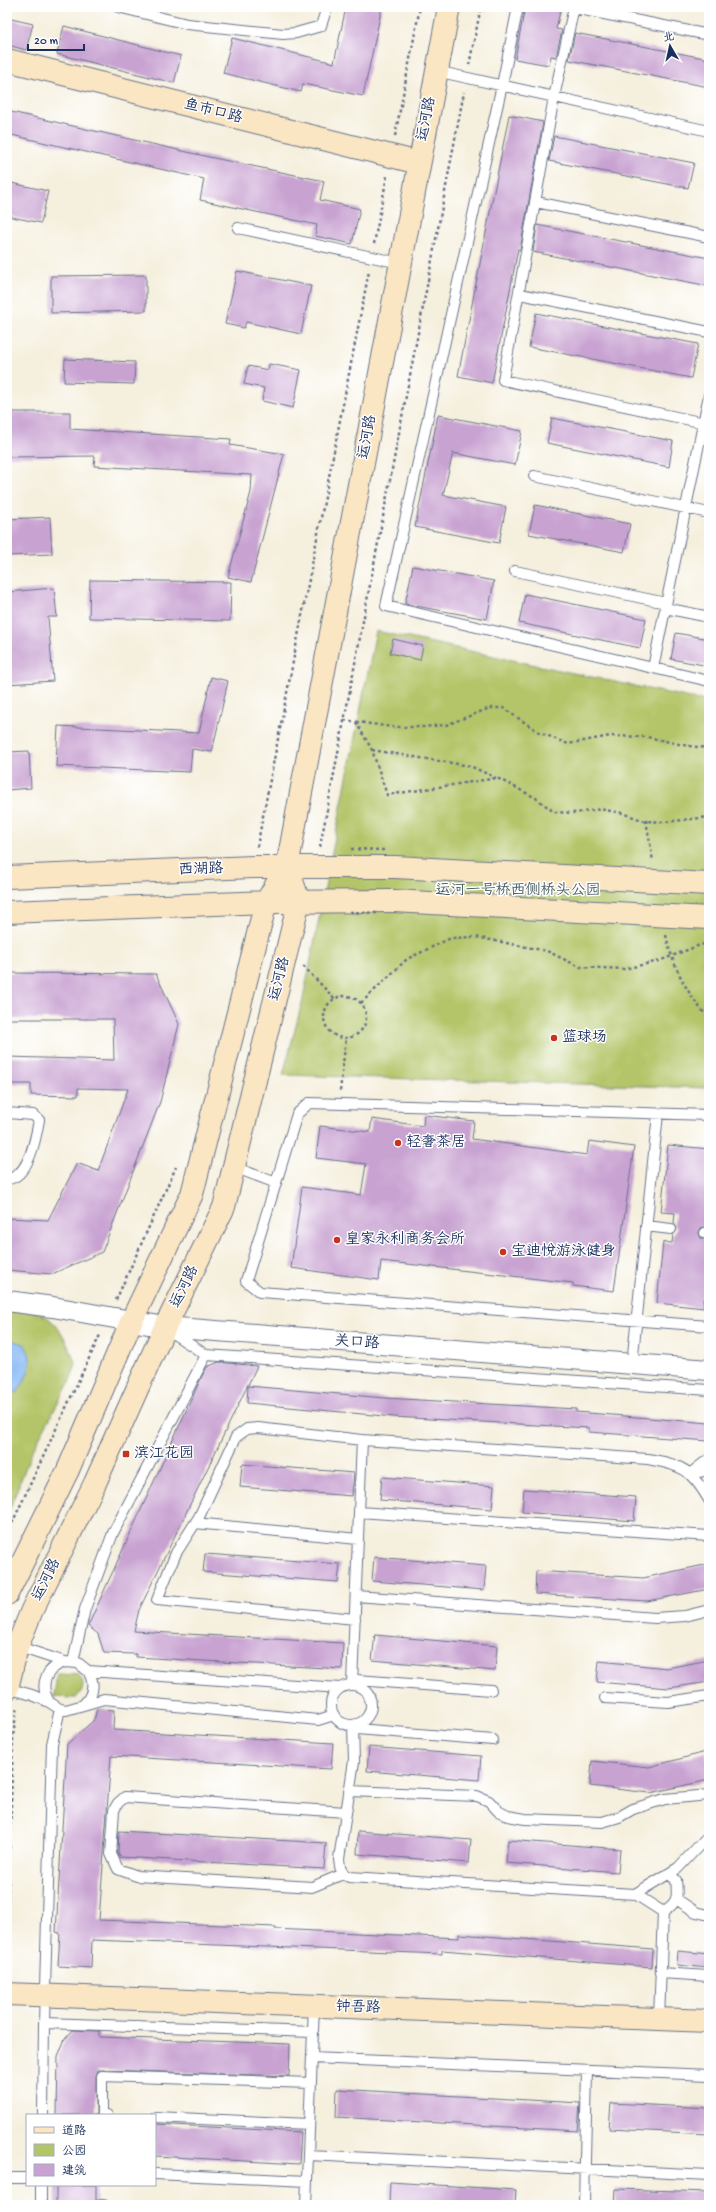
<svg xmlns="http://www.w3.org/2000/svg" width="716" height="2212" font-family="'Gochi Hand','LXGW WenKai TC',sans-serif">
<rect width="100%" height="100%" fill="#fff"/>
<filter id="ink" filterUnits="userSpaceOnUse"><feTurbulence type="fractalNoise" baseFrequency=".025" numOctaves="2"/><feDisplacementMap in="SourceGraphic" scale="8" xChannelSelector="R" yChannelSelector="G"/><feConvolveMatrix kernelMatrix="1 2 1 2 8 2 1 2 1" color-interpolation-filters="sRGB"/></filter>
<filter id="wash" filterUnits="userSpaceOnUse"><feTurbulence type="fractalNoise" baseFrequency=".012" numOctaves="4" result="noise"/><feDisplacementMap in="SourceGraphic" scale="16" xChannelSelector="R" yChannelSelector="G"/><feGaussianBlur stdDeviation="0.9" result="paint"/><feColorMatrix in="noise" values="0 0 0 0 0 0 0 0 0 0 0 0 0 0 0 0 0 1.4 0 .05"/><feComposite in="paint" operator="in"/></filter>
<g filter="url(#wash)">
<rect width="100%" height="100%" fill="#f5efdd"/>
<path fill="#b3c568" stroke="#677a63" d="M 376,631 L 709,702 L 709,1088 L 283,1075 L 303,999 Z
M 7,1307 C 18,1309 31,1309 41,1314 C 60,1322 69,1346 76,1365 L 69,1383 L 32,1451 L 7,1516 Z
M 57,1674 L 79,1675 C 86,1683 83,1691 76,1698 L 54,1697 Z"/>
<path fill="#89baf5" stroke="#5274aa" d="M 7,1339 L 24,1344 C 37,1363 27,1376 17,1393 L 7,1389 Z"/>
<g id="blocks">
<path fill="#c8a2d1" d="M 346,7 L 382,7 L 363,96 L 303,84 L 301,92 L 223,73 L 232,38 L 334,63 Z
M 525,7 L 561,7 L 556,29 L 562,30 L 556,57 L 551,56 L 549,65 L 515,59 Z
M 7,18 L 33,24 L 26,50 L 7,45 Z
M 64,26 L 181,56 L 174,83 L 57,54 Z
M 575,33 L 709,59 L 709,87 L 569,60 Z
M 7,111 L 209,157 L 324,181 L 320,200 L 360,209 L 352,244 L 315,236 L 317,225 L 200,200 L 204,179 L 7,134 Z
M 509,115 L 543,122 L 520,250 L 518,249 L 492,383 L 458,376 Z
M 554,136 L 694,163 L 688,188 L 549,161 Z
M 7,182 L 48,191 L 41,223 L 7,216 Z
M 537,225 L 709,258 L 709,286 L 533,252 Z
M 237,271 L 311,286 L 301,334 L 246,322 L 244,328 L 225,324 Z
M 146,275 L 146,311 L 51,313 L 51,276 Z
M 536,313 L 698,344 L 691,378 L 529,347 Z
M 65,359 L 135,362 L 134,384 L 64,382 Z
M 269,364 L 301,370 L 293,408 L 262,401 L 264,388 L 244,384 L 248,366 L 268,370 Z
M 7,412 L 70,412 L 70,429 L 231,439 L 230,445 L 284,454 L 251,582 L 228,577 L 251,492 L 252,475 L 94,466 L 95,456 L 8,457 Z
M 438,415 L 522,431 L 515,465 L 453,453 L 443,495 L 506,507 L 499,543 L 415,527 Z
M 552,418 L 673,441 L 669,467 L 547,443 Z
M 535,505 L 630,524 L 624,552 L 529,534 Z
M 50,517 L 52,554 L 7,556 L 7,519 Z
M 413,566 L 494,581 L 487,619 L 405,604 Z
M 90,580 L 231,582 L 230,621 L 89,618 Z
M 54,588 L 57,617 L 48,617 L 53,681 L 7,684 L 7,592 Z
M 525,594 L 646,619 L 640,648 L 519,623 Z
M 676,633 L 709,639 L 709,666 L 671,659 Z
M 393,639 L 423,646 L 420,660 L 390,653 Z
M 211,677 L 228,681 L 212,752 L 192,749 L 190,772 L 56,766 L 58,726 L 199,733 Z
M 29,751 L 31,788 L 7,790 L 7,752 Z
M 7,973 L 156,974 L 179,1024 L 160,1102 L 102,1252 L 52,1274 L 7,1270 L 7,1218 L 48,1220 L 77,1163 L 98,1171 L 128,1089 L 78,1088 L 78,1096 L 31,1095 L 31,1084 L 7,1084 L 7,1057 L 114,1060 L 113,1019 L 7,1019 Z
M 424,1115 L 474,1121 L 472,1139 L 587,1155 L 589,1141 L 634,1147 L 614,1291 L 573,1286 L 573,1283 L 381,1261 L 379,1280 L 291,1268 L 302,1187 L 361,1195 L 366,1164 L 316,1158 L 320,1126 L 370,1132 L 372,1119 L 423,1126 Z
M 668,1145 L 709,1149 L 709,1226 L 701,1228 L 699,1233 L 701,1238 L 709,1240 L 709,1299 L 703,1299 L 704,1308 L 657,1303 L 663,1242 L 672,1243 L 673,1235 L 677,1229 L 674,1223 L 675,1213 L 661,1212 Z
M 219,1362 L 257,1366 L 139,1610 L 134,1631 L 343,1643 L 342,1669 L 136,1657 L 136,1654 L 104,1653 L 98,1634 L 88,1626 L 202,1376 L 207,1367 Z
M 248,1386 L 385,1398 L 576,1409 L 576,1412 L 709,1423 L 709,1441 L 589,1432 L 589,1428 L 394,1417 L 247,1403 Z
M 242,1464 L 354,1473 L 352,1496 L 240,1487 Z
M 382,1477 L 494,1486 L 492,1509 L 380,1500 Z
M 524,1489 L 636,1497 L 634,1521 L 522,1512 Z
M 205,1554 L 340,1564 L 338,1582 L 203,1572 Z
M 374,1557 L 486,1566 L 484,1590 L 372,1581 Z
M 709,1564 L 709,1589 L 647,1601 L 535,1594 L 536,1571 L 643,1578 Z
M 375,1635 L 497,1646 L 495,1671 L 372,1660 Z
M 709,1660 L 709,1682 L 669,1688 L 597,1682 L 599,1661 L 667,1668 Z
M 97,1709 L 114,1710 L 113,1730 L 333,1743 L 331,1769 L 111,1756 L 99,1920 L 275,1927 L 275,1929 L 459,1938 L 459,1934 L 653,1949 L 652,1967 L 442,1950 L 442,1954 L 92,1940 L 91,1968 L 58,1966 L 60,1933 L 56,1932 L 67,1744 L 94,1720 Z
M 369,1747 L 481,1756 L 479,1780 L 367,1771 Z
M 706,1752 L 709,1780 L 650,1793 L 590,1786 L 592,1761 L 649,1767 Z
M 119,1831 L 326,1843 L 324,1869 L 120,1857 L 118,1853 Z
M 358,1831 L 471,1840 L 469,1863 L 357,1854 Z
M 508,1840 L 620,1849 L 618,1872 L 506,1863 Z
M 678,1951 L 709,1954 L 709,1968 L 677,1965 Z
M 73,2030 L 99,2031 L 99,2037 L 290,2044 L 289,2076 L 102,2070 L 98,2070 L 96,2076 L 96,2115 L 57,2115 L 58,2056 L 65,2039 Z
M 337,2089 L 580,2103 L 578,2131 L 336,2117 Z
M 611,2103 L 709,2108 L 709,2134 L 609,2129 Z
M 155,2124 L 301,2132 L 299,2164 L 155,2156 Z
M 390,2182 L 516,2190 L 515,2205 L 389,2205 Z
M 56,2185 L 96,2185 L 96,2200 L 94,2205 L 56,2205 Z
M 616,2189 L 709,2192 L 709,2205 L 615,2205 Z"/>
</g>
</g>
<g filter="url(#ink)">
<use href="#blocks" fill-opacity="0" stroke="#67728a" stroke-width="1"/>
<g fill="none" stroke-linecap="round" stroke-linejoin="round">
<g stroke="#67728a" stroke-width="12">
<path id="lane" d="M 118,7 L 187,24 L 283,34 L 296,33 L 321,26 L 327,7
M 518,7 L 502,85 L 386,606 L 709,681
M 574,7 L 554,97 L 503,380 L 709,424
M 574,8 L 709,35
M 436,71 L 709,131
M 536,202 L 709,237
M 238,228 L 400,263
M 520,294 L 709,332
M 534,476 L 709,513
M 515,571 L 666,603
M 665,608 L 709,617
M 653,668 L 709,395
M 7,1113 L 33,1115 L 39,1120 C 36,1137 29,1178 7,1179
M 709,1115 L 309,1103 L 297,1114 L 246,1281 L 260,1292 L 709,1326
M 234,1167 L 276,1183
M 646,1226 L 671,1229
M 705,1233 L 709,1233
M 171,1332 L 206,1355
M 632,1364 L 658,1114
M 691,1473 L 709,1459
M 693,1473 L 709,1470
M 359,1512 L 709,1536
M 195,1523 L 358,1539
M 356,1596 L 655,1618 L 685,1616 L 709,1610
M 355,1619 L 157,1600 L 176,1553 L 199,1517 L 236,1437 L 247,1429 L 258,1428 L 362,1440
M 16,1646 L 65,1662 L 78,1663 L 88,1671 L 340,1688
M 73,1662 L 85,1609 L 113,1533 L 206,1355 L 709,1390
M 352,1684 L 362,1440 L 648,1459 C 682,1465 691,1469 709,1500
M 352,1684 L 357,1680 L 491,1690
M331 1705a20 20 0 1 1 40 0a20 20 0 1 1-40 0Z
M 7,1688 L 32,1695 L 49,1702 L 60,1709 L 66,1710 L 104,1699 L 318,1720 L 334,1715
M 605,1698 L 668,1702 L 709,1696
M 49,1702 C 39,1684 46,1668 65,1662
M 84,1704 C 94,1694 95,1683 88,1671
M 353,1725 L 354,1761 L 339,1859 C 340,1868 340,1873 349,1877 L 635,1894 L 678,1868 L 709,1835
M 353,1725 L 357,1729 L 493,1740
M 349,1791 L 477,1796 L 489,1801 L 498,1811 L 508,1816 L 525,1819 L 602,1822 L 619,1817 L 633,1809 L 665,1799 L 709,1795
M 343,1874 L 312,1887 L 137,1876 L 118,1869 L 111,1854 L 114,1810 L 118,1803 L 125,1797 L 346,1812
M 635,1894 L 663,1912 L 659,2019
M 676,1899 L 696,1912 L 709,1915
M 663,1912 C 678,1902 678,1898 676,1880 L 669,1874
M 660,1973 L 709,1976
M 44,2023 L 52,1744 L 60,1709
M 312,2058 L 709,2075
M 43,2115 L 44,2023 L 313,2032
M 107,2115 L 102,2115 L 102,2076 L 311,2083
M 155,2117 L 309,2124
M 308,2155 L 709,2175
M 155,2174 L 307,2181
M 7,2178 L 27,2178
M 41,2205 L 41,2185
M 100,2205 L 104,2205
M 306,2205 L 314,2006
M 584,2205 L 587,2070"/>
</g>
<g stroke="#67728a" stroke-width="22">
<path id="street" d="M 7,1301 L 53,1307 L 165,1327 L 709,1370"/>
</g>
<g stroke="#67728a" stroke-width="24">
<path id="secondary" d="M 7,60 L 419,163
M 7,877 L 253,867 L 395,867
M 7,912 L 266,902 L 393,901
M 7,1594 L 68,1470 L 131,1322 L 192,1194 L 266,902 L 287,867 L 449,7
M 7,1689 L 17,1647 L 32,1610 L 95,1483 L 165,1327 L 224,1207 L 299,901 L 287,867
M 7,1994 L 709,2021"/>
</g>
<path stroke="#67728a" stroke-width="2.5" stroke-dasharray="3 3" stroke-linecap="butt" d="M 469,65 L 481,7
M 395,136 L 420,7
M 374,244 L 387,176
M 344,720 L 392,727 L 423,727 L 446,725 L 490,708 L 503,708 L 539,732 L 568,744 L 610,736 L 647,737 L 688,746 L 709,748
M 356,722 L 372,750 L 387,795 L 497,778 L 536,798 L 554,812 L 576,813 L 600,809 L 622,813 L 645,821 L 665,822 L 709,817
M 372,750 L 470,766 L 496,778
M 646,820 L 653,861
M 257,847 L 369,271
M 320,847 L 464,92
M 666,935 C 672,965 688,996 709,1018
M 303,966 L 335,999
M324 1017a21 21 0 1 1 42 0a21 21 0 1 1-42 0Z
M 361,1003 L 407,959 L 451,938 L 476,937 L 547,951 L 580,967 L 624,969 L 659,961 L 700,945 L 709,943
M 340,1091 L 346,1038
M 116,1300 L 176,1167
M 7,1534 L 100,1335
M 7,1933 L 13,1738 L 17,1706"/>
<use href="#lane" stroke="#fff" stroke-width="10"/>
<use href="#street" stroke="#fff" stroke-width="20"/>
<use href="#secondary" stroke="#fbe6c3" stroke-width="22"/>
<g stroke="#67728a" stroke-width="24" stroke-linecap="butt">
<path id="secondary-bridge" d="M 395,867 L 709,884
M 393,901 L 709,918"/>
</g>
<path stroke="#67728a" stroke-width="2.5" stroke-dasharray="3 3" stroke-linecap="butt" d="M 351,849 L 385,850
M 350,912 L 377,913"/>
<use href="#secondary-bridge" stroke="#fbe6c3" stroke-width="22"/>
</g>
</g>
<g fill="#c8321e" stroke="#fff" stroke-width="1.5">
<circle cx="554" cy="1038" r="4"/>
<circle cx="398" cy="1143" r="4"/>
<circle cx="337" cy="1240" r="4"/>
<circle cx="503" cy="1252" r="4"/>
<rect x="122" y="1450" width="8" height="8" rx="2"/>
</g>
<g text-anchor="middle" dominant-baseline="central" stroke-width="3" stroke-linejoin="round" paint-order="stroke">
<g font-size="15" fill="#1b2f5e" stroke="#fff">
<text transform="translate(213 112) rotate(14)">鱼市口路</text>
<text transform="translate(427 119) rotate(-79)">运河路</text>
<text transform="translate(368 437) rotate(-80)">运河路</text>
<text transform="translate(201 870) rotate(-2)">西湖路</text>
<text transform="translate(280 979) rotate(-76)">运河路</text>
<text transform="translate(185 1287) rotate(-64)">运河路</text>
<text transform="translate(357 1343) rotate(4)">关口路</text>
<text transform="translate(47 1580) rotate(-64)">运河路</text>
<text transform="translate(358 2008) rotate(2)">钟吾路</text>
</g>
<g font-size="15" fill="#495c61" stroke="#fff">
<text x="518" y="891">运河一号桥西侧桥头公园</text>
</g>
<g font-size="15" fill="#1b2f5e" stroke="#fff" text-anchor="start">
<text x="562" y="1038">篮球场</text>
<text x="406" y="1143">轻奢茶居</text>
<text x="345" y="1240">皇家永利商务会所</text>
<text x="511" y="1252">宝迪悦游泳健身</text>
<text x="134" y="1454">滨江花园</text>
</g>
</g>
<rect width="716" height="2212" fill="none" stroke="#fff" stroke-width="24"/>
<rect x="26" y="2114" width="130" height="72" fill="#ffffff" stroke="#a4acbf"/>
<rect x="34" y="2127" width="20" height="6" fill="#fbe6c3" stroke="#a4acbf"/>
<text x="62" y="2134" font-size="12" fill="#1b2f5e">道路</text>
<rect x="34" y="2144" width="20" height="12" fill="#b3c568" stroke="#a4acbf"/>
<text x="62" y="2154" font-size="12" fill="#1b2f5e">公园</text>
<rect x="34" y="2164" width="20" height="12" fill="#c8a2d1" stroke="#a4acbf"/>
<text x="62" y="2174" font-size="12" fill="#1b2f5e">建筑</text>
<g transform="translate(670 46) rotate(351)" stroke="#ffffff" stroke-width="3" paint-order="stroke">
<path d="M0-3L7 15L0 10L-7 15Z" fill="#1b2f5e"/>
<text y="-6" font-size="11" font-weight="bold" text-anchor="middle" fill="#1b2f5e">北</text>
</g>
<path d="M28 44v6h56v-6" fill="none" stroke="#1b2f5e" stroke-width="2"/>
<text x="34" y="44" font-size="12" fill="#1b2f5e" stroke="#ffffff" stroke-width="3" paint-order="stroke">20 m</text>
</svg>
